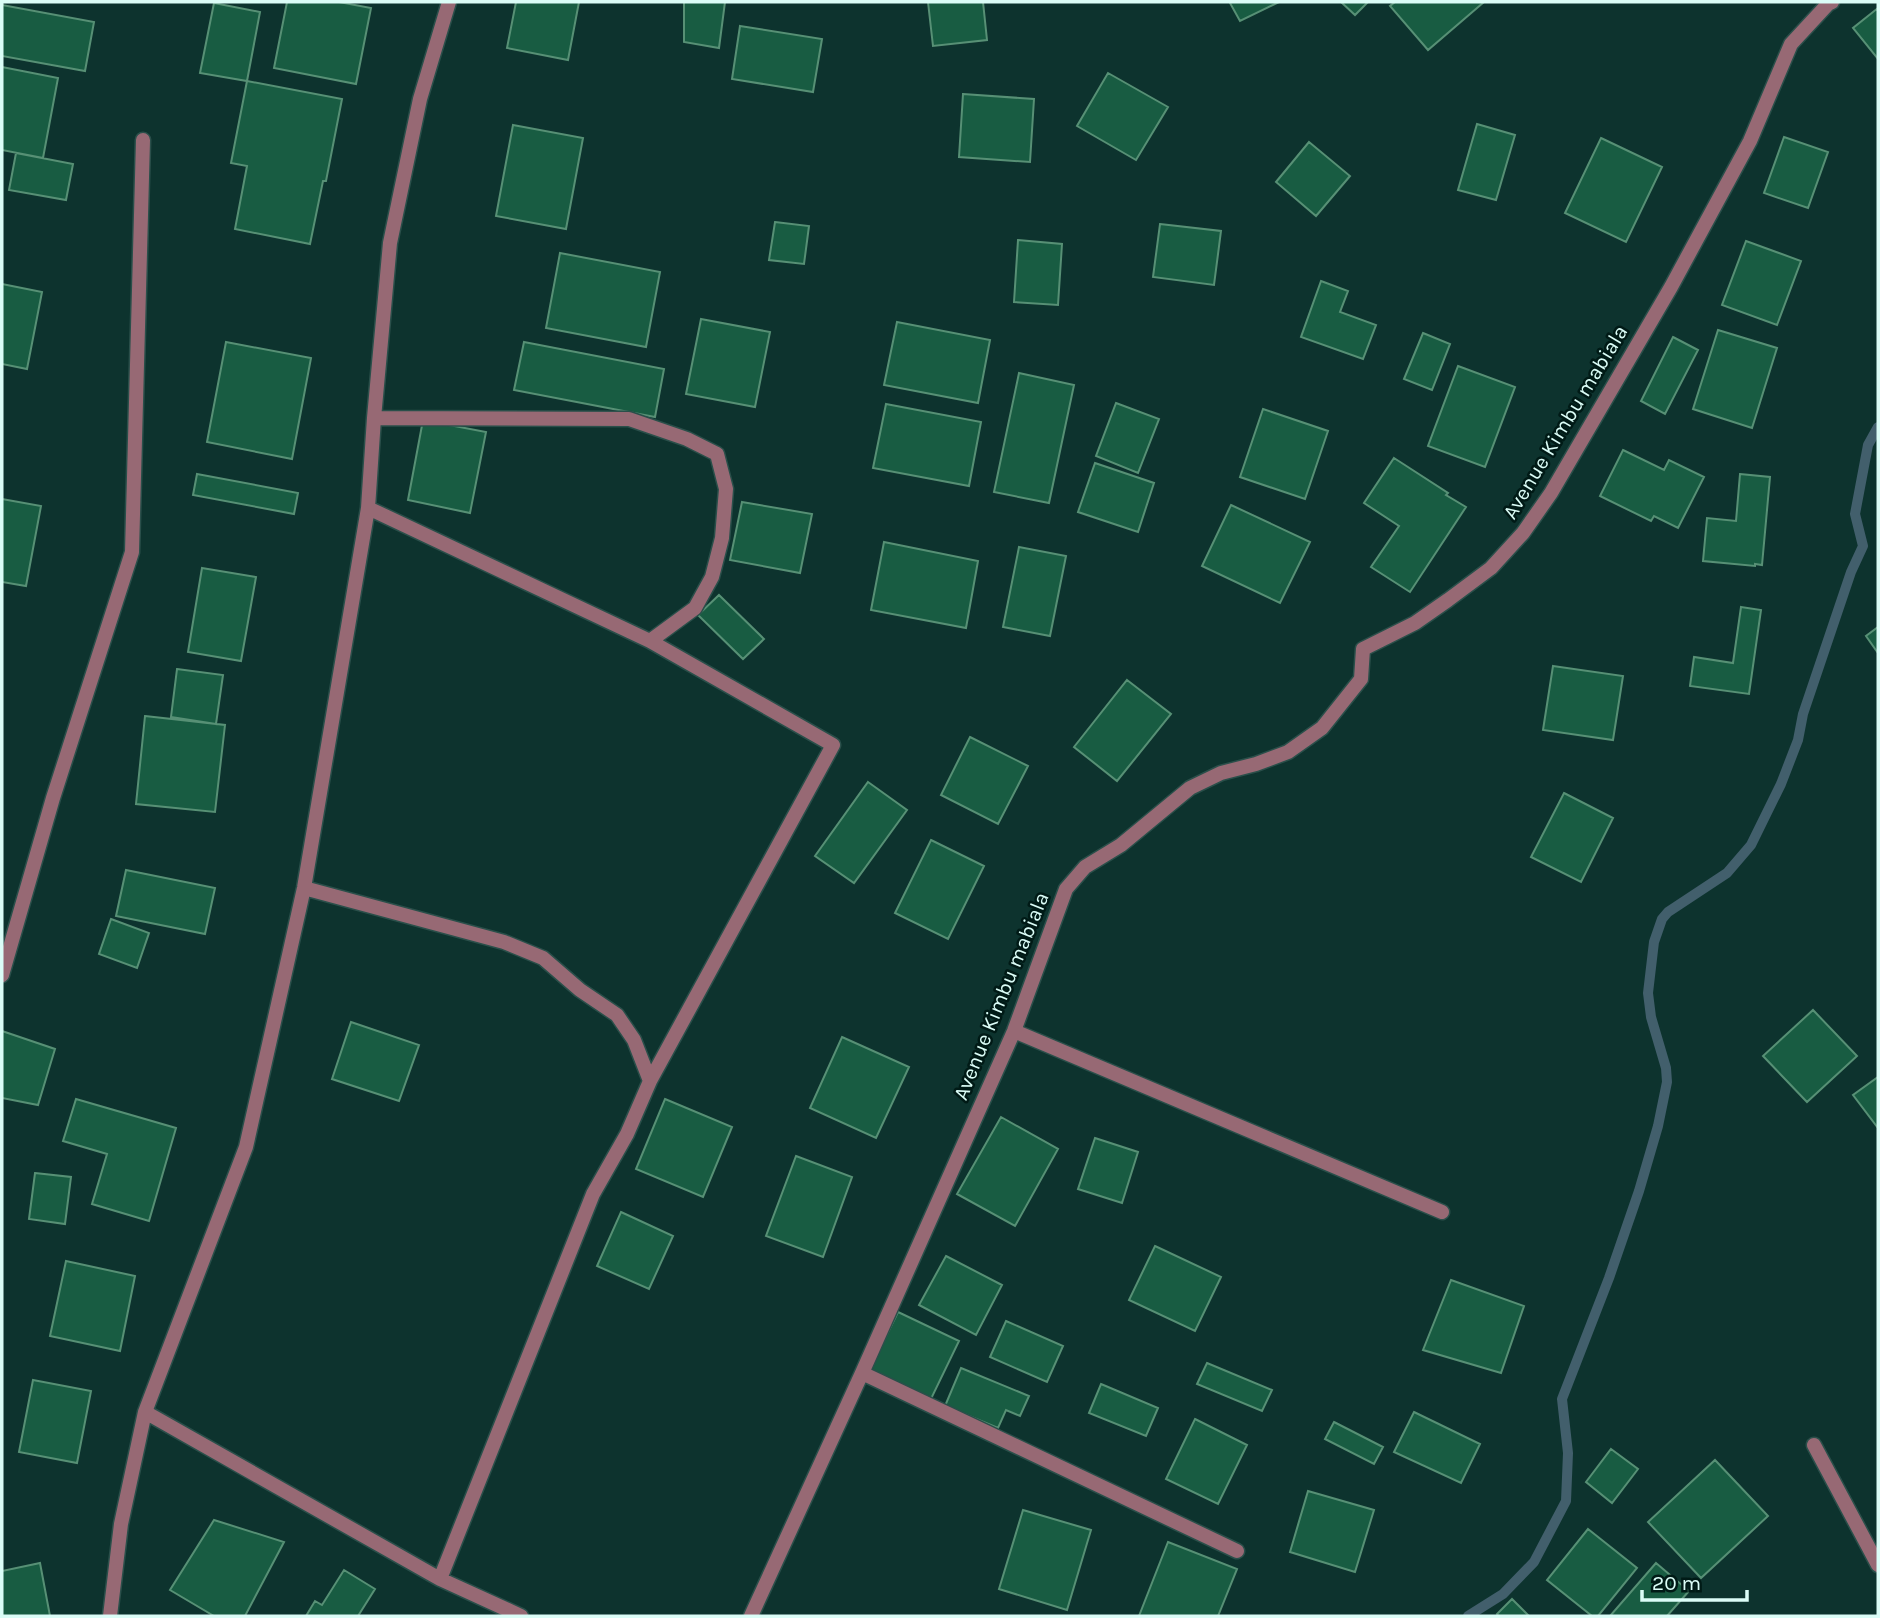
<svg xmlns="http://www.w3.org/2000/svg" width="1880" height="1618" font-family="Karla,sans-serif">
<rect width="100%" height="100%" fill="#0d332e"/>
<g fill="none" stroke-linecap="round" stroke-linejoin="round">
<path stroke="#425f6c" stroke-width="10" d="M 1468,1616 L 1503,1594 L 1534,1562 L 1566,1501 L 1568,1453 L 1562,1399 L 1609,1278 L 1639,1191 L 1658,1126 L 1667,1082 L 1666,1068 L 1651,1017 L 1648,993 L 1654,942 L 1662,919 L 1668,912 L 1727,873 L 1751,845 L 1781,784 L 1798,740 L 1803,714 L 1851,572 L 1863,546 L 1855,514 L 1868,445 L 1878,427"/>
</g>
<path fill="#185c42" stroke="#579075" stroke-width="2" d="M 287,2 L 339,2 L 371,8 L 356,84 L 274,68 Z
M 516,2 L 579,2 L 568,60 L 507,48 Z
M 684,2 L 725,2 L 719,48 L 684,42 Z
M 928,2 L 983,2 L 987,40 L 933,46 Z
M 1232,2 L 1279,2 L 1240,21 L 1230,3 Z
M 1341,2 L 1368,2 L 1355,15 Z
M 1395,2 L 1484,2 L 1428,50 L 1390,6 Z
M 214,3 L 260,12 L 247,81 L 200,73 Z
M 2,5 L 94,22 L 85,71 L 2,56 Z
M 1878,8 L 1878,59 L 1853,28 Z
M 740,26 L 822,39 L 813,92 L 732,79 Z
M 2,67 L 58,78 L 43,158 L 2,150 Z
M 1108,73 L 1168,107 L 1136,160 L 1077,126 Z
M 247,81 L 342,99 L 326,181 L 323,181 L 310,244 L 235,229 L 247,166 L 231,163 Z
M 963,94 L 1034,99 L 1030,162 L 959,157 Z
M 1477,124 L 1515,135 L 1496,200 L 1458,190 Z
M 513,125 L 583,138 L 566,229 L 496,216 Z
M 1784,137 L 1828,152 L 1808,208 L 1764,193 Z
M 1601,138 L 1662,167 L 1626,242 L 1565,213 Z
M 1309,142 L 1350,176 L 1316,216 L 1276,182 Z
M 16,153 L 73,164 L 66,200 L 9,190 Z
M 775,222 L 809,226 L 804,264 L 769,260 Z
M 1160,224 L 1221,231 L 1214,285 L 1153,277 Z
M 1018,240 L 1062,244 L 1058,305 L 1014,302 Z
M 1746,241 L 1801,261 L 1777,325 L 1722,305 Z
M 560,253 L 660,272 L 646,347 L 546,328 Z
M 1321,281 L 1348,291 L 1340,312 L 1376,325 L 1363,359 L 1301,337 Z
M 2,284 L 42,292 L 27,369 L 2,364 Z
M 701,319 L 770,332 L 755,407 L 686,394 Z
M 897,322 L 990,340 L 978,403 L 884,385 Z
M 1718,330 L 1777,348 L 1752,428 L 1693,409 Z
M 1423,333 L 1450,344 L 1432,390 L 1404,379 Z
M 1673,337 L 1698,350 L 1665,414 L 1641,401 Z
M 226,342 L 311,358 L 292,459 L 207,442 Z
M 524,342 L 664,369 L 655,417 L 514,390 Z
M 1458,366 L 1515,387 L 1485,467 L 1428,446 Z
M 1019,373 L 1074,385 L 1049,503 L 994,492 Z
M 1116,403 L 1159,419 L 1138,473 L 1096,456 Z
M 886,404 L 981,422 L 969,486 L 873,468 Z
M 1263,409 L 1328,431 L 1305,499 L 1240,477 Z
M 423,420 L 486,432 L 470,513 L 408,500 Z
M 1623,450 L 1664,470 L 1669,460 L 1704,477 L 1678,528 L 1654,516 L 1651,521 L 1600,496 Z
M 1394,458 L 1448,493 L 1446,495 L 1466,507 L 1410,592 L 1371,567 L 1399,526 L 1364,503 Z
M 1095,463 L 1154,483 L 1138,532 L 1078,512 Z
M 197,474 L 298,493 L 294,514 L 193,495 Z
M 1740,474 L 1770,477 L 1762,565 L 1755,564 L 1755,566 L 1703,561 L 1707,518 L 1736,521 Z
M 2,499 L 41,506 L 26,586 L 2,582 Z
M 742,502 L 812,514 L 800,573 L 730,560 Z
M 1231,505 L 1310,542 L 1280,603 L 1202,566 Z
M 884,542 L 978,561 L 966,628 L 871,610 Z
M 1019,547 L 1066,556 L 1050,636 L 1003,627 Z
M 202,568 L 256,577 L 241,661 L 188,652 Z
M 719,595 L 764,639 L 743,659 L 698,615 Z
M 1741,607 L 1761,610 L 1749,694 L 1690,686 L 1694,657 L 1733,663 Z
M 1878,627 L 1878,653 L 1866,636 Z
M 1553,666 L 1623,676 L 1613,740 L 1543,730 Z
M 177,669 L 223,675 L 216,724 L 171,717 Z
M 1127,680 L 1171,714 L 1117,781 L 1074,747 Z
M 145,716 L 225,725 L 215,812 L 136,804 Z
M 970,737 L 1028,766 L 998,824 L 941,795 Z
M 868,782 L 907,810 L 854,883 L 815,856 Z
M 1564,793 L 1613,818 L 1581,882 L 1531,857 Z
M 931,840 L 984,866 L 948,939 L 895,913 Z
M 126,870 L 215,888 L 205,934 L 116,916 Z
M 111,919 L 149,933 L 137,968 L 99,954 Z
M 1813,1010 L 1857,1056 L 1807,1102 L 1763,1056 Z
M 351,1022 L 419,1045 L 399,1101 L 332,1079 Z
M 2,1031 L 55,1049 L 38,1105 L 2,1098 Z
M 842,1037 L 909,1067 L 876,1138 L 810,1108 Z
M 1878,1077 L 1878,1128 L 1853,1095 Z
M 76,1099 L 176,1128 L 149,1221 L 92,1204 L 107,1154 L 63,1141 Z
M 665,1099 L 732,1127 L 703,1197 L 636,1169 Z
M 1001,1117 L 1058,1149 L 1015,1226 L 957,1194 Z
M 1095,1138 L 1138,1152 L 1122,1203 L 1078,1189 Z
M 796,1156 L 852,1177 L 823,1257 L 766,1236 Z
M 35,1173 L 71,1177 L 65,1224 L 29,1219 Z
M 621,1212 L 673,1236 L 649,1289 L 597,1266 Z
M 1155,1246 L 1221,1277 L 1195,1331 L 1129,1300 Z
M 946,1256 L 1002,1285 L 976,1335 L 919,1305 Z
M 66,1261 L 135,1276 L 120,1351 L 50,1336 Z
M 1451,1280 L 1524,1306 L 1501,1373 L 1423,1350 Z
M 898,1312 L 959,1341 L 929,1403 L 868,1373 Z
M 1006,1321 L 1063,1346 L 1047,1382 L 990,1357 Z
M 1207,1363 L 1272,1390 L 1262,1411 L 1197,1384 Z
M 961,1368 L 1029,1396 L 1020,1416 L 1006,1410 L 998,1428 L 945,1406 Z
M 33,1380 L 91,1391 L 77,1463 L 19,1452 Z
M 1101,1384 L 1158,1408 L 1146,1436 L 1089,1413 Z
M 1414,1412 L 1480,1444 L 1461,1483 L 1394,1452 Z
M 1195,1419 L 1247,1445 L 1218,1504 L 1166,1479 Z
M 1334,1422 L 1383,1447 L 1374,1464 L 1325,1439 Z
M 1611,1449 L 1638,1469 L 1612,1503 L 1586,1482 Z
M 1715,1460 L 1768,1516 L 1701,1578 L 1648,1522 Z
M 1308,1491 L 1374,1510 L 1355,1572 L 1290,1552 Z
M 1023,1510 L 1091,1530 L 1067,1610 L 999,1589 Z
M 214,1520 L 284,1542 L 245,1616 L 214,1616 L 170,1590 Z
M 1588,1529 L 1637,1568 L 1598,1616 L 1592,1616 L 1547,1580 Z
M 1168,1542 L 1237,1569 L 1218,1616 L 1139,1616 Z
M 40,1563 L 50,1616 L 2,1616 L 2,1571 Z
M 1656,1563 L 1689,1591 L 1667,1616 L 1610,1616 Z
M 344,1570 L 375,1589 L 358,1616 L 306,1616 L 315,1601 L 322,1605 Z
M 1512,1599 L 1529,1616 L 1499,1616 L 1497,1614 Z"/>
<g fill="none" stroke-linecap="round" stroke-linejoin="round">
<g stroke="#2a4f4a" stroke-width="17">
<path id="minor" d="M 368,508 L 650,641 L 695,608 L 712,577 L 722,538 L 726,489 L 717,454 L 687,439 L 629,419 L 374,418
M 304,888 L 504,942 L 543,958 L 580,990 L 617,1015 L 634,1040 L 650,1081 L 627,1134 L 593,1194 L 440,1579
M 2,975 L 53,798 L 132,552 L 143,140
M 1014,1031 L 1442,1212
M 650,1081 L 833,745 L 650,641
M 862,1373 L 1237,1551
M 145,1412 L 440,1579 L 521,1616
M 1814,1445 L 1878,1565
M 110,1616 L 121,1524 L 145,1412 L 246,1147 L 304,888 L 368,508 L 374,418 L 390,243 L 420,99 L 449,2
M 751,1616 L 862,1373 L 1014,1031 L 1066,889 L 1085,867 L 1121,845 L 1190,788 L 1221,773 L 1256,764 L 1288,752 L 1322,728 L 1361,679 L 1363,649 L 1415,623 L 1448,600 L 1491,568 L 1523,533 L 1551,493 L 1671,287 L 1750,141 L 1791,44 L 1828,4 L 1832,2"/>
</g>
<use href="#minor" stroke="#976974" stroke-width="14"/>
</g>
<g text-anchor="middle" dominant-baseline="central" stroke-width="5" stroke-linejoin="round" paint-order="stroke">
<g font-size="21" fill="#dbfdf7" stroke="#001a16">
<text transform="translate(1565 422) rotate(-59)">Avenue Kimbu mabiala</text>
<text transform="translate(1001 996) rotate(-68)">Avenue Kimbu mabiala</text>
</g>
</g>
<rect width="1880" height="1618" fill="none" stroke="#dbfdf7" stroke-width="7"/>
<path d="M1642 1590v10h105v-10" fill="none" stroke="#dbfdf7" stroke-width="3.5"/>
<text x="1652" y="1590" font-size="21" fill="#dbfdf7" stroke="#001a16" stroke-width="5" paint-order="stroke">20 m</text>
</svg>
